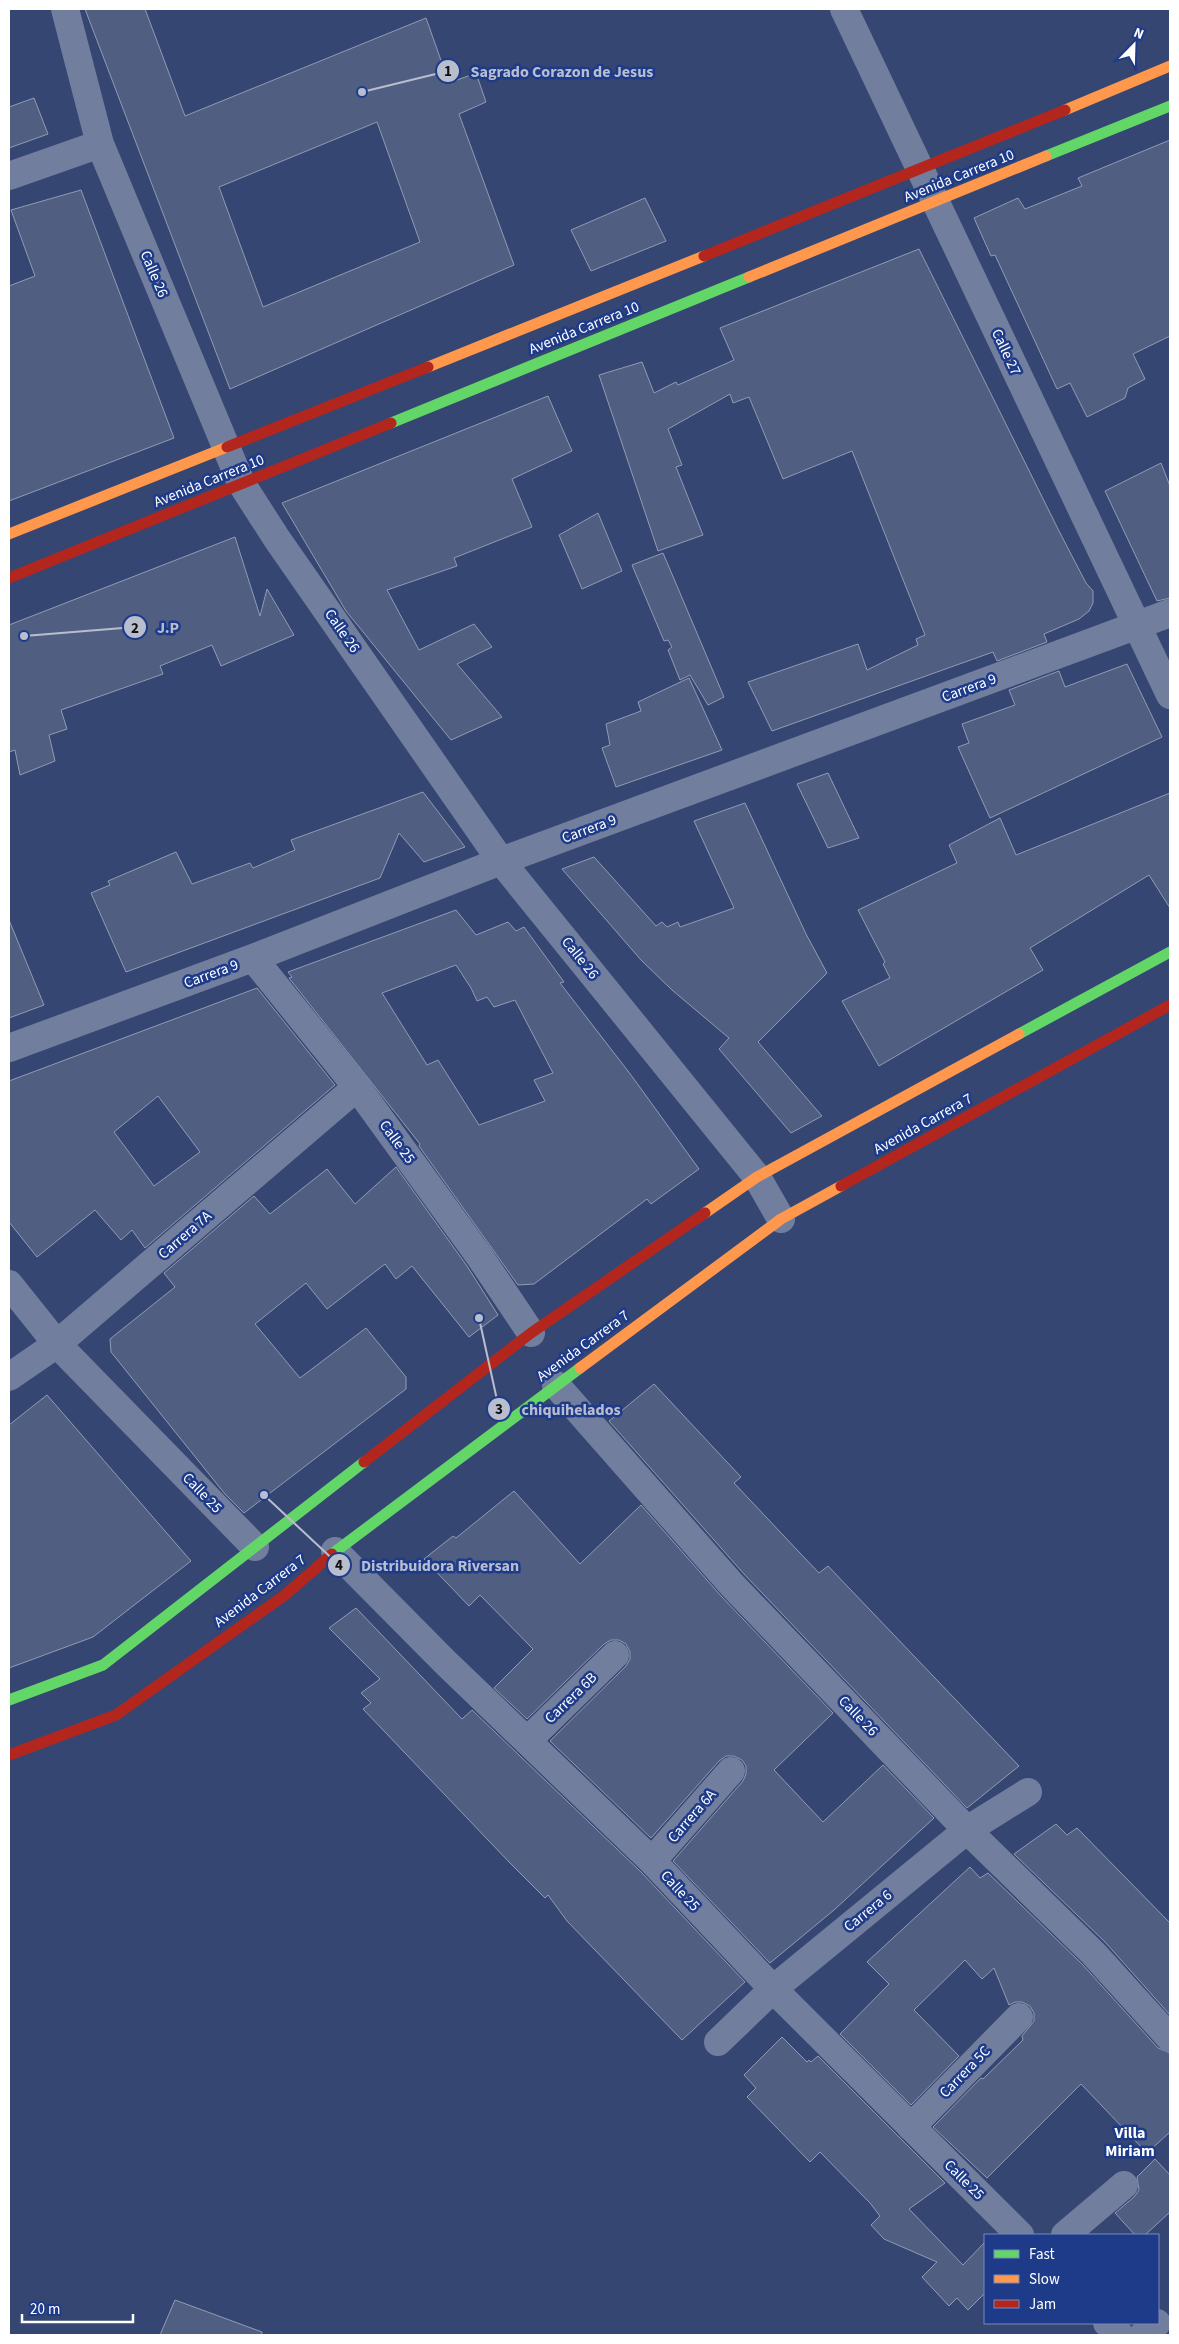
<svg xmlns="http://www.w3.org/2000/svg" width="1179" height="2344" font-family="'Source Sans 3',sans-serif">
<rect width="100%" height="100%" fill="#364672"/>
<path fill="#505e81" stroke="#919bb5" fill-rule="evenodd" d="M 85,9 L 145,9 L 185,116 L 426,18 L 449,83 L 476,73 L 486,102 L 459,114 L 514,265 L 230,389 ZM 377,122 L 420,242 L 263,307 L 219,187 Z
M 34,98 L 48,134 L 9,148 L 9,107 Z
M 1170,140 L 1170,336 L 1133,354 L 1145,379 L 1128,388 L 1125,398 L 1087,417 L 1070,383 L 1057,389 L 995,255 L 991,256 L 974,218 L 1018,198 L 1025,209 L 1082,186 L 1078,178 Z
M 81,190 L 174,438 L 9,501 L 9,286 L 35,276 L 11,210 Z
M 645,198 L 666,241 L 591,271 L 571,230 Z
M 919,249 L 1059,531 L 1086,583 L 1093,591 L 1093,603 L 1089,611 L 1079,619 L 1044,634 L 1047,642 L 997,661 L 993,652 L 772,731 L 748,682 L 858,644 L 867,670 L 918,645 L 916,639 L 925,635 L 852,451 L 783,479 L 749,397 L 733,403 L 730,394 L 668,429 L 682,465 L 676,467 L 703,535 L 658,551 L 599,375 L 642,362 L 654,393 L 676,382 L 678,385 L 734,360 L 720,328 Z
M 548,396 L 572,451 L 512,479 L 532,527 L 454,558 L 457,566 L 387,590 L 419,650 L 474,624 L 492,647 L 457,664 L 502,717 L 451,740 L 346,611 L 282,503 Z
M 1161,463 L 1170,486 L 1170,598 L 1157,601 L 1105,491 Z
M 598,513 L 622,571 L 582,589 L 559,535 Z
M 235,537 L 260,616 L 267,589 L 294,635 L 221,666 L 212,645 L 160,666 L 163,674 L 61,710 L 67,729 L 49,735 L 55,761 L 20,775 L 15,750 L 9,752 L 9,625 Z
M 663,553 L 724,697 L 708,705 L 690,675 L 680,680 L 668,650 L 672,647 L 668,640 L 664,641 L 632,565 Z
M 1127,664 L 1162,737 L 990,818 L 958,747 L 969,743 L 962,724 L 1015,705 L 1009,690 L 1059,671 L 1065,687 Z
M 689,678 L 722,750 L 616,787 L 602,748 L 610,745 L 606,724 L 641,711 L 638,702 Z
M 828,773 L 859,838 L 828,848 L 797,784 Z
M 423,792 L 465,847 L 424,862 L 399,833 L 380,878 L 126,972 L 91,893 L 110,885 L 108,881 L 176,852 L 192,884 L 250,863 L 253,868 L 295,850 L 291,840 Z
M 1170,793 L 1170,908 L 1149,875 L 1030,948 L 1043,970 L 879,1066 L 842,1001 L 890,978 L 883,964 L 885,962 L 858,910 L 957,863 L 949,845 L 1000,818 L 1016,855 Z
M 745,803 L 806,934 L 827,973 L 758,1042 L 822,1116 L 791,1133 L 719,1049 L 729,1038 L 672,990 L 641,960 L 562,869 L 594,857 L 656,926 L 662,922 L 667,927 L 678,922 L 680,927 L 734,908 L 694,821 Z
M 456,910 L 476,935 L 508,922 L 516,931 L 524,927 L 564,982 L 560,983 L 631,1075 L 699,1169 L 651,1204 L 647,1199 L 534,1284 L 518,1285 L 419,1146 L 420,1144 L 289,978 L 292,977 L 288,972 ZM 456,965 L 471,988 L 477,1001 L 487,997 L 494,1007 L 515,1000 L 553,1073 L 534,1080 L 545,1101 L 479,1125 L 438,1060 L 427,1065 L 382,993 Z
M 9,920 L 44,1005 L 9,1018 Z
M 257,988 L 335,1085 L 145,1248 L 132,1230 L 121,1240 L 95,1210 L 37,1257 L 9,1222 L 9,1081 ZM 158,1096 L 200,1152 L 154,1186 L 114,1132 Z
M 396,1167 L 467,1266 L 498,1315 L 469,1337 L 412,1266 L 396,1279 L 385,1264 L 327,1309 L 306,1283 L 255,1324 L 300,1378 L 366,1328 L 406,1377 L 406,1389 L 244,1513 L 225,1494 L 111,1352 L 110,1339 L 175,1287 L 164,1273 L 254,1196 L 270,1214 L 327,1169 L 355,1204 Z
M 654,1384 L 741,1477 L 734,1483 L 799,1552 L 819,1573 L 828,1566 L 1019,1766 L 967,1808 L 744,1574 L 609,1421 Z
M 47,1395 L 191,1561 L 93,1637 L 9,1668 L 9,1425 Z
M 514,1491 L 580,1564 L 641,1505 L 721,1596 L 833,1713 L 774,1770 L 823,1822 L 883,1765 L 934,1818 L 834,1910 L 770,1963 L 673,1861 L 743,1781 L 746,1774 L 746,1766 L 742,1760 L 734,1756 L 726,1756 L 719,1761 L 651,1838 L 550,1741 L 626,1666 L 630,1659 L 630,1652 L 626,1644 L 619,1640 L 611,1640 L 604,1644 L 527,1719 L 494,1688 L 533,1649 L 480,1595 L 469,1606 L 424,1559 L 453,1536 L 456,1538 Z
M 356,1608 L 462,1719 L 472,1710 L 641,1872 L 745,1982 L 682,2040 L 567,1921 L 548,1895 L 545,1898 L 510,1863 L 363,1709 L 371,1703 L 361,1693 L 380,1679 L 329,1628 Z
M 1056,1824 L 1067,1835 L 1077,1828 L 1170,1923 L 1170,2015 L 1105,1942 L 1014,1854 Z
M 970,1867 L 980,1878 L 988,1873 L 1082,1964 L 1158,2048 L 1170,2053 L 1170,2132 L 1147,2153 L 1081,2084 L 987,2178 L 933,2127 L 981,2078 L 983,2079 L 1023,2040 L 1022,2036 L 1034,2021 L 1034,2013 L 1030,2006 L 1022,2002 L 1015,2002 L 1009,2005 L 994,1968 L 982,1979 L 965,1960 L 914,2010 L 959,2056 L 911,2105 L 840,2034 L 889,1984 L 867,1962 Z
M 782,2037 L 807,2062 L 809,2060 L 811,2062 L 818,2056 L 945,2183 L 909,2209 L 963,2265 L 985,2242 L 985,2293 L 968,2310 L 957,2298 L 949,2306 L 922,2277 L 937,2262 L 884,2239 L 871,2225 L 880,2216 L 870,2203 L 820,2152 L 810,2162 L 747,2097 L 756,2088 L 744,2075 Z
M 1155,2159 L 1170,2175 L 1170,2212 L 1145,2235 L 1135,2235 L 1115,2213 L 1134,2197 L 1139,2190 L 1137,2177 Z
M 175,2300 L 262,2332 L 262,2335 L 160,2335 Z"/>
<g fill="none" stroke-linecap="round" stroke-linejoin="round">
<path stroke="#727e9e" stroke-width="28" d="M 65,9 L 100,144 L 241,483 L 277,539 L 501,861 L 757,1177 L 781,1219
M 844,9 L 1170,695
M 9,176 L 100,144
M 253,958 L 357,1087 L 480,1257 L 531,1333
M 9,1048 L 253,958 L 501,861 L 1170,613
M 9,1284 L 57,1344 L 255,1547
M 9,1377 L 57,1344 L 357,1087
M 556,1385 L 732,1585 L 967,1830 L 1093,1953 L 1170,2038
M 335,1551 L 445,1662 L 652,1861 L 773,1989 L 1020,2235
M 527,1741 L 615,1655
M 652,1861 L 731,1771
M 718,2042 L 773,1989 L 967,1830 L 1028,1792
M 911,2127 L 1019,2017
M 1065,2235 L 1124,2185
M 1107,2323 L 1120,2335
M 1143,2335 L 1157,2323"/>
<path stroke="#63d668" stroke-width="11" d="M 1046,156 L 1170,106
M 391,423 L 749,277
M 1019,1034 L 1170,952
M 332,1554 L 580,1368
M 9,1700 L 103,1665 L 364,1462"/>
<path stroke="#ff974d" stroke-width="11" d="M 1065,110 L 1170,66
M 749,277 L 1046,156
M 428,367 L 704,256
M 9,534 L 227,447
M 705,1213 L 757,1177 L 1019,1034
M 580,1368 L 781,1219 L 841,1186"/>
<path stroke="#b3261e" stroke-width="11" d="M 704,256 L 1065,110
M 227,447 L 428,367
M 9,578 L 391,423
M 841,1186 L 1170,1005
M 364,1462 L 531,1333 L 705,1213
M 9,1755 L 116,1715 L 285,1595 L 332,1554"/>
</g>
<g text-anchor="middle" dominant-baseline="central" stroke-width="5" stroke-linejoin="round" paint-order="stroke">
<g font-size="15" fill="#fff" stroke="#1e3b8a">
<text transform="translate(959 176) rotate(-22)">Avenida Carrera 10</text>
<text transform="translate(154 274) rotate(67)">Calle 26</text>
<text transform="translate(584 328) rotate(-22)">Avenida Carrera 10</text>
<text transform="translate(1006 352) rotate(65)">Calle 27</text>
<text transform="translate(209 481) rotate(-22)">Avenida Carrera 10</text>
<text transform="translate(342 631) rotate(55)">Calle 26</text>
<text transform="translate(969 688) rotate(-20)">Carrera 9</text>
<text transform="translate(589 829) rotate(-20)">Carrera 9</text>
<text transform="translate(580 958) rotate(51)">Calle 26</text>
<text transform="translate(211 974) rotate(-20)">Carrera 9</text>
<text transform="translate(923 1124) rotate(-29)">Avenida Carrera 7</text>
<text transform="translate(397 1142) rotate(54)">Calle 25</text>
<text transform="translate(185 1235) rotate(-41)">Carrera 7A</text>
<text transform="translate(583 1346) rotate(-36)">Avenida Carrera 7</text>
<text transform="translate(202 1493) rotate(46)">Calle 25</text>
<text transform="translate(260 1591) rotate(-37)">Avenida Carrera 7</text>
<text transform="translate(571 1698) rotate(-44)">Carrera 6B</text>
<text transform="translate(858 1716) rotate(46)">Calle 26</text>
<text transform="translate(692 1816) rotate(-49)">Carrera 6A</text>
<text transform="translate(680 1891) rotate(47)">Calle 25</text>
<text transform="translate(868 1911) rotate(-39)">Carrera 6</text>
<text transform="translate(965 2072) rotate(-46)">Carrera 5C</text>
<text transform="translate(964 2180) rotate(45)">Calle 25</text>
</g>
<g font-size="16" font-weight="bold" fill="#fff" stroke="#1e3b8a">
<text x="1130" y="2133">Villa<tspan x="1130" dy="18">Miriam</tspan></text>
</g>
</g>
<path fill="none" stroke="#b9bece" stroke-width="2" d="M362 92L448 71M24 636L135 627M479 1318L499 1409M264 1495L339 1565"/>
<g fill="#b9bece" stroke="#1e3b8a" stroke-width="2">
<circle cx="362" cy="92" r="5"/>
<circle cx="24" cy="636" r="5"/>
<circle cx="479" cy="1318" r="5"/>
<circle cx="264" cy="1495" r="5"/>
<circle cx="448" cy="71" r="12"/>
<circle cx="135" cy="627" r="12"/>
<circle cx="499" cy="1409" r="12"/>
<circle cx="339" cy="1565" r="12"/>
</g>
<g font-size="15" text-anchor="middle" font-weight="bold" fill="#111">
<text x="448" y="76">1</text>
<text x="135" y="633">2</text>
<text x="499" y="1414">3</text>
<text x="339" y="1570">4</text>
</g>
<g font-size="16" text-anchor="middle" font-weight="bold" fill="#b9bece" stroke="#1e3b8a" stroke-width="5" stroke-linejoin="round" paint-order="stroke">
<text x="562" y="77">Sagrado Corazon de Jesus</text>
<text x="168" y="633">J.P</text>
<text x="571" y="1415">chiquihelados</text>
<text x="440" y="1571">Distribuidora Riversan</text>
</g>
<rect width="1179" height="2344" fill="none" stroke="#ffffff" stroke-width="20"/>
<rect x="984" y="2234" width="175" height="90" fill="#1e3b8a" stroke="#7889b9"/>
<rect x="994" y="2250" width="25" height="8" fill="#63d668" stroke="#7889b9"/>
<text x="1029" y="2259" font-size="15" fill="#ffffff">Fast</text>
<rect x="994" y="2275" width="25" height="8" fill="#ff974d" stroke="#7889b9"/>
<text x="1029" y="2284" font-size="15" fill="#ffffff">Slow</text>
<rect x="994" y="2300" width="25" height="8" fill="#b3261e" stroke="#7889b9"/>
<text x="1029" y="2309" font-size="15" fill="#ffffff">Jam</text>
<g transform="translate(1134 45) rotate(23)" stroke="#1e3b8a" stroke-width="4" paint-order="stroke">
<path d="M0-4L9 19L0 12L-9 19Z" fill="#ffffff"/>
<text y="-8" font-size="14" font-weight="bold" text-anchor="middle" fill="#ffffff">N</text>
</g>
<path d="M22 2314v8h111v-8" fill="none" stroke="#ffffff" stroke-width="2.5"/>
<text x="30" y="2314" font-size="15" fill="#ffffff" stroke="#1e3b8a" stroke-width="4" paint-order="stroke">20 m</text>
</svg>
